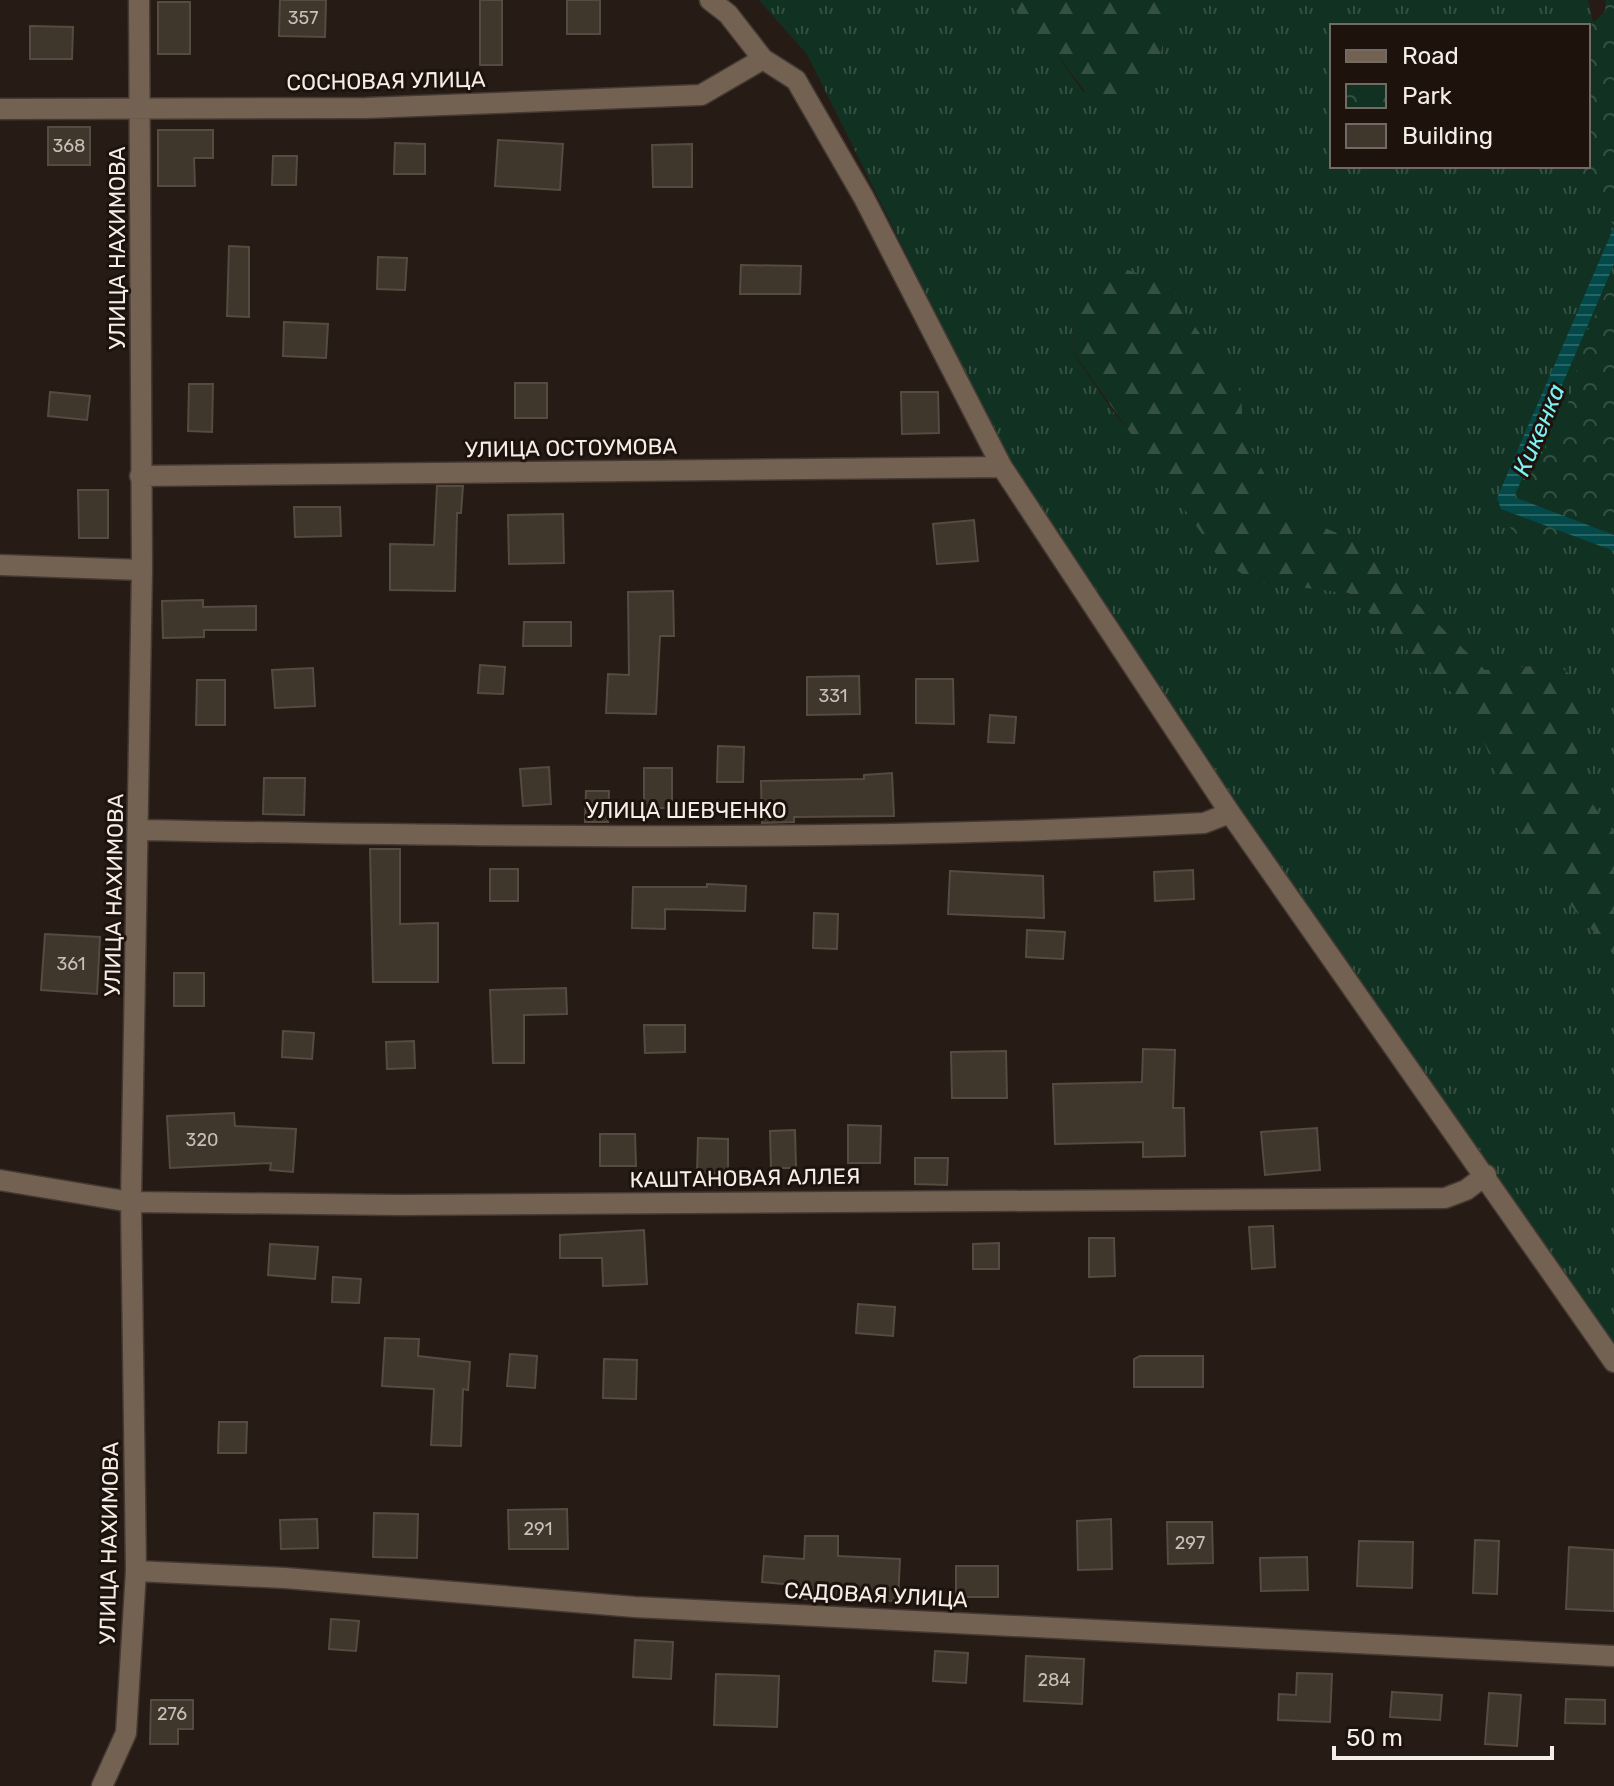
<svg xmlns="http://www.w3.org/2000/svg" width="1614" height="1786" font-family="Rubik,sans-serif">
<defs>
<pattern id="grass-tufts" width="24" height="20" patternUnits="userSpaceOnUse" patternTransform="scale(2)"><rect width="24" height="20" fill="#113222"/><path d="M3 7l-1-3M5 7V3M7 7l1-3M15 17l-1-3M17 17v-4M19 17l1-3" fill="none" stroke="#345042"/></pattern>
<pattern id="forest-firs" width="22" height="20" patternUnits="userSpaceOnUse" patternTransform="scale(2)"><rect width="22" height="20" fill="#113222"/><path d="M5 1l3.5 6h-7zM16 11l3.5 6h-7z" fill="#345042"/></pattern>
<pattern id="park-crowns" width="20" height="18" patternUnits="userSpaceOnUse" patternTransform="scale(2)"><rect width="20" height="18" fill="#113222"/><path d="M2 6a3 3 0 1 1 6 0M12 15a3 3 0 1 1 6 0" fill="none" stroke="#345042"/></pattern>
<pattern id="water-rules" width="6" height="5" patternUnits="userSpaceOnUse" patternTransform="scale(2)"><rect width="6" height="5" fill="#04494a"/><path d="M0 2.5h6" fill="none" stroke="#296464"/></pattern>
</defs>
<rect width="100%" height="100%" fill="#271c15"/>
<path fill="url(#grass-tufts)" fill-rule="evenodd" d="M 759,0 L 1010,0 L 1028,34 L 1052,48 L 1083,92 L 1158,67 L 1171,0 L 1588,0 L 1614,114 L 1614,834 L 1572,776 L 1584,723 L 1557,664 L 1485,670 L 1351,539 L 1309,521 L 1271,486 L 1243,434 L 1241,393 L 1107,263 L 1072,320 L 1073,353 L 1114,413 L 1254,582 L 1349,593 L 1450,691 L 1484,742 L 1536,866 L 1614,955 L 1614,1346 L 1243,818 L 1010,463 L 807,54 ZM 1332,26 L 1588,26 L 1588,166 L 1332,166 Z"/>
<path fill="url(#forest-firs)" d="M 1010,0 L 1171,0 L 1158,67 L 1106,119 L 1052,48 L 1028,34 Z
M 1107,263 L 1164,282 L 1241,393 L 1243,434 L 1271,486 L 1309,521 L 1351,539 L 1485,670 L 1557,664 L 1584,686 L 1584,723 L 1572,776 L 1614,834 L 1614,955 L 1536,866 L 1484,742 L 1450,691 L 1349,593 L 1254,582 L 1219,558 L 1073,352 L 1072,320 Z"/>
<path fill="url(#park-crowns)" d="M 1606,0 L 1614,0 L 1614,226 L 1584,176 L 1574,166 L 1588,166 L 1588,28 L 1605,11 Z
M 1614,278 L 1614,539 L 1592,536 L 1536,541 L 1520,538 L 1503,520 L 1500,507 L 1509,486 L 1535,466 L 1565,415 L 1586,334 Z"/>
<path fill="url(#water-rules)" d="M 1614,227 L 1614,264 L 1514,497 L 1614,535 L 1614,551 L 1501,509 L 1497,498 Z"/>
<path fill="#3f362c" stroke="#554b40" stroke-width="2" d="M 280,0 L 326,0 L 325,37 L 279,36 Z
M 480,0 L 502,0 L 502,65 L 480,65 Z
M 567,0 L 600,0 L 600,34 L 567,34 Z
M 158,2 L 190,2 L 190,54 L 158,54 Z
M 30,26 L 73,27 L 72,59 L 30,59 Z
M 48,127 L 90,127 L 90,165 L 48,165 Z
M 158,130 L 213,130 L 213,158 L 194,158 L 195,186 L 158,186 Z
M 498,140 L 563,144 L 560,190 L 495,186 Z
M 395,143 L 425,144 L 425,174 L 394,174 Z
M 692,144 L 692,187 L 653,187 L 652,145 Z
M 273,156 L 297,156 L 296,185 L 272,185 Z
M 229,246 L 249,247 L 249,317 L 227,316 Z
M 378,257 L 407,258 L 405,290 L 377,289 Z
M 741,265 L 801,266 L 800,294 L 740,294 Z
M 284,322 L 328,324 L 326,358 L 283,356 Z
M 515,383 L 547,383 L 547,418 L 515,418 Z
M 189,384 L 213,384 L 212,432 L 188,431 Z
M 50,392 L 90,396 L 87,420 L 48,416 Z
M 901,392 L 938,392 L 939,433 L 902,434 Z
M 437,486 L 463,486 L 461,513 L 457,513 L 455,591 L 390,590 L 390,544 L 434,545 Z
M 78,490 L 108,490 L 108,538 L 79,538 Z
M 294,507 L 340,507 L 341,536 L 295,537 Z
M 563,514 L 564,563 L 509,564 L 508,515 Z
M 974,520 L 978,561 L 937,564 L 933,524 Z
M 673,591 L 674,636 L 660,636 L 656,714 L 606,713 L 608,674 L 629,675 L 628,592 Z
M 203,600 L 203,607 L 256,606 L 256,630 L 204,630 L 204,637 L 163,638 L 162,601 Z
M 524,622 L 571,622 L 571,646 L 523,646 Z
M 480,665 L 505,667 L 503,694 L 478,693 Z
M 313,668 L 315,706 L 275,708 L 272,670 Z
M 859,676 L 860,714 L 807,715 L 807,677 Z
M 916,679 L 953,679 L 954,724 L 916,723 Z
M 197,680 L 225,680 L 225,725 L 196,725 Z
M 990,715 L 1016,717 L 1014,743 L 988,742 Z
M 718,746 L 744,747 L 743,782 L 717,782 Z
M 549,767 L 551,804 L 523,806 L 520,769 Z
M 644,768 L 672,768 L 672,808 L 644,808 Z
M 892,773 L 894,816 L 794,817 L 794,822 L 762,823 L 761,781 L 864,779 L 864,775 Z
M 264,778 L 305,778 L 304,815 L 263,814 Z
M 586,791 L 609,791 L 608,822 L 585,822 Z
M 370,849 L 400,849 L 400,924 L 438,923 L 438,982 L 373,982 Z
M 490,869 L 518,869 L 518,901 L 490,901 Z
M 1193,870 L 1194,899 L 1155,901 L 1154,872 Z
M 950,871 L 1043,876 L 1044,918 L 948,914 Z
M 707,884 L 746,886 L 745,911 L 665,909 L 665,929 L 632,928 L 633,887 L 707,887 Z
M 814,913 L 838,914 L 837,949 L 813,948 Z
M 1027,930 L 1065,932 L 1063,959 L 1026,957 Z
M 45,934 L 100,937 L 97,994 L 41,990 Z
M 174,973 L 204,973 L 204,1006 L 174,1006 Z
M 566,988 L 567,1014 L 524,1015 L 524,1063 L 493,1063 L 490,990 Z
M 644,1025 L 685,1025 L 685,1052 L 645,1053 Z
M 283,1031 L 314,1033 L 312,1059 L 282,1057 Z
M 414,1041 L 415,1068 L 387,1069 L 386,1042 Z
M 1143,1049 L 1175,1050 L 1173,1108 L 1184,1108 L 1185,1156 L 1143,1157 L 1143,1142 L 1055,1144 L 1053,1084 L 1142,1082 Z
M 1006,1051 L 1007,1098 L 952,1098 L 951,1052 Z
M 234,1113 L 235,1126 L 296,1129 L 293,1172 L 270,1170 L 271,1163 L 170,1168 L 167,1116 Z
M 848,1125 L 881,1126 L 880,1163 L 848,1163 Z
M 1317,1128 L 1320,1170 L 1265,1175 L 1261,1132 Z
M 795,1130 L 796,1168 L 771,1168 L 770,1131 Z
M 600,1134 L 635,1134 L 636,1166 L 600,1166 Z
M 698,1138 L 728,1139 L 728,1174 L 697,1173 Z
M 915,1158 L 948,1158 L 947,1185 L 915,1184 Z
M 1273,1226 L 1275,1267 L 1252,1269 L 1249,1227 Z
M 644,1230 L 647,1284 L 603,1286 L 602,1258 L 560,1258 L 560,1235 Z
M 1089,1238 L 1114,1238 L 1115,1276 L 1089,1277 Z
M 999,1243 L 999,1269 L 973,1269 L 973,1244 Z
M 270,1244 L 318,1247 L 315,1279 L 268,1275 Z
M 333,1277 L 361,1279 L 359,1303 L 332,1302 Z
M 858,1304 L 895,1307 L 893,1336 L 856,1333 Z
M 385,1338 L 419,1339 L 418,1356 L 470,1362 L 468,1390 L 463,1389 L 461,1446 L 431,1445 L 434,1389 L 382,1386 Z
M 510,1354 L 537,1356 L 535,1388 L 507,1386 Z
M 1140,1356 L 1203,1356 L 1203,1387 L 1134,1387 L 1134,1359 Z
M 604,1359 L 637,1360 L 636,1399 L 603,1398 Z
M 219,1422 L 247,1422 L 246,1453 L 218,1453 Z
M 567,1509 L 568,1549 L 509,1549 L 508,1510 Z
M 374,1513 L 418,1514 L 417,1558 L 373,1557 Z
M 317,1519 L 318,1548 L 281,1549 L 280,1520 Z
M 1111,1519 L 1112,1569 L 1078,1570 L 1077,1521 Z
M 1167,1522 L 1212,1522 L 1213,1563 L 1168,1564 Z
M 805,1536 L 838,1536 L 838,1556 L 900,1559 L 898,1601 L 804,1599 L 804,1586 L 762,1582 L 764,1556 L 804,1559 Z
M 1475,1540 L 1499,1541 L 1497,1594 L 1473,1593 Z
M 1359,1541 L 1413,1542 L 1412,1588 L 1357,1586 Z
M 1569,1547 L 1614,1550 L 1614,1611 L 1566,1609 Z
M 1307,1557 L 1308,1590 L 1261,1591 L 1260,1558 Z
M 956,1566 L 998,1566 L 998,1597 L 956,1597 Z
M 331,1619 L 359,1621 L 356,1651 L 329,1649 Z
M 635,1640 L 673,1642 L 671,1679 L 633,1677 Z
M 935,1651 L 968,1653 L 966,1683 L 933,1681 Z
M 1026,1656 L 1084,1659 L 1082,1704 L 1024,1701 Z
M 1297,1673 L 1332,1674 L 1330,1722 L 1278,1720 L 1279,1694 L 1296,1695 Z
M 716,1674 L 779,1676 L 777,1727 L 714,1725 Z
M 1392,1692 L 1442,1695 L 1440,1720 L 1390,1717 Z
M 1489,1693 L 1521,1695 L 1517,1746 L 1485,1744 Z
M 1566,1699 L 1605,1700 L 1605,1724 L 1565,1723 Z
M 151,1700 L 193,1700 L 193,1729 L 178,1729 L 178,1744 L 150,1744 Z"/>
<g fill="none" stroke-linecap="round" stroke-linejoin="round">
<g stroke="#443933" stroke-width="23">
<path id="minor" d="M 710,0 L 728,14 L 763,59 L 796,80 L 864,198 L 1002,467 L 1230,813 L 1614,1362
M 0,109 L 366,108 L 701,95 L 763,59
M 140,476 L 1002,467
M 0,565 L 142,570
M 140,830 C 495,837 850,842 1204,823 L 1230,813
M 0,1180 L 131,1202 L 401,1205 L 1445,1198 L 1466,1190 L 1486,1175
M 136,1571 L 285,1578 L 635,1607 L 1614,1656
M 102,1786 L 126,1733 L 136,1571 L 131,1202 L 142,570 L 139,0"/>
</g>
<use href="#minor" stroke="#736151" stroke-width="20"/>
</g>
<g text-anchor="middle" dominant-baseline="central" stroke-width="6" stroke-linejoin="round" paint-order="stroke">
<g font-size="18" fill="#c8bfb9">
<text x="303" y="18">357</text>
<text x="69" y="146">368</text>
<text x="833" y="696">331</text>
<text x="71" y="964">361</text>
<text x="202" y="1140">320</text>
<text x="538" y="1529">291</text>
<text x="1190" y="1543">297</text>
<text x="1054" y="1680">284</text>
<text x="172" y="1714">276</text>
</g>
<g font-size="22" fill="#f5ede8" stroke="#1d130c">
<text transform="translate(386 81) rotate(-1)">СОСНОВАЯ УЛИЦА</text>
<text transform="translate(117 248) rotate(-90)">УЛИЦА НАХИМОВА</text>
<text transform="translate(571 448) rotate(-1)">УЛИЦА ОСТОУМОВА</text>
<text x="686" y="810">УЛИЦА ШЕВЧЕНКО</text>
<text transform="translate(114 895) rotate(-89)">УЛИЦА НАХИМОВА</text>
<text transform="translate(745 1178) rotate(-1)">КАШТАНОВАЯ АЛЛЕЯ</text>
<text transform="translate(109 1543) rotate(-89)">УЛИЦА НАХИМОВА</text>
<text transform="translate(876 1595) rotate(3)">САДОВАЯ УЛИЦА</text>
</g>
<g font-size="24" font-style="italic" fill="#7df3f5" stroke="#1d130c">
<text transform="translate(1539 430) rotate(-67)">Кикенка</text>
</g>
</g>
<rect x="1330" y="24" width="260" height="144" fill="#1d130c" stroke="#736a64" stroke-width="2"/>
<rect x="1346" y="50" width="40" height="12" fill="#736151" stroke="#736a64" stroke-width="2"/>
<text x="1402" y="64" font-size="24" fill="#f5ede8">Road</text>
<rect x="1346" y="84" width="40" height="24" fill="url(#park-crowns)" stroke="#736a64" stroke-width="2"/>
<text x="1402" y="104" font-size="24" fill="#f5ede8">Park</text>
<rect x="1346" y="124" width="40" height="24" fill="#3f362c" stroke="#736a64" stroke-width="2"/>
<text x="1402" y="144" font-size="24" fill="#f5ede8">Building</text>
<path d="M1334 1746v12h218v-12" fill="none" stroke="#f5ede8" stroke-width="4"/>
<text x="1346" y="1746" font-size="24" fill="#f5ede8" stroke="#1d130c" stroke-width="6" paint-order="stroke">50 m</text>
</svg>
